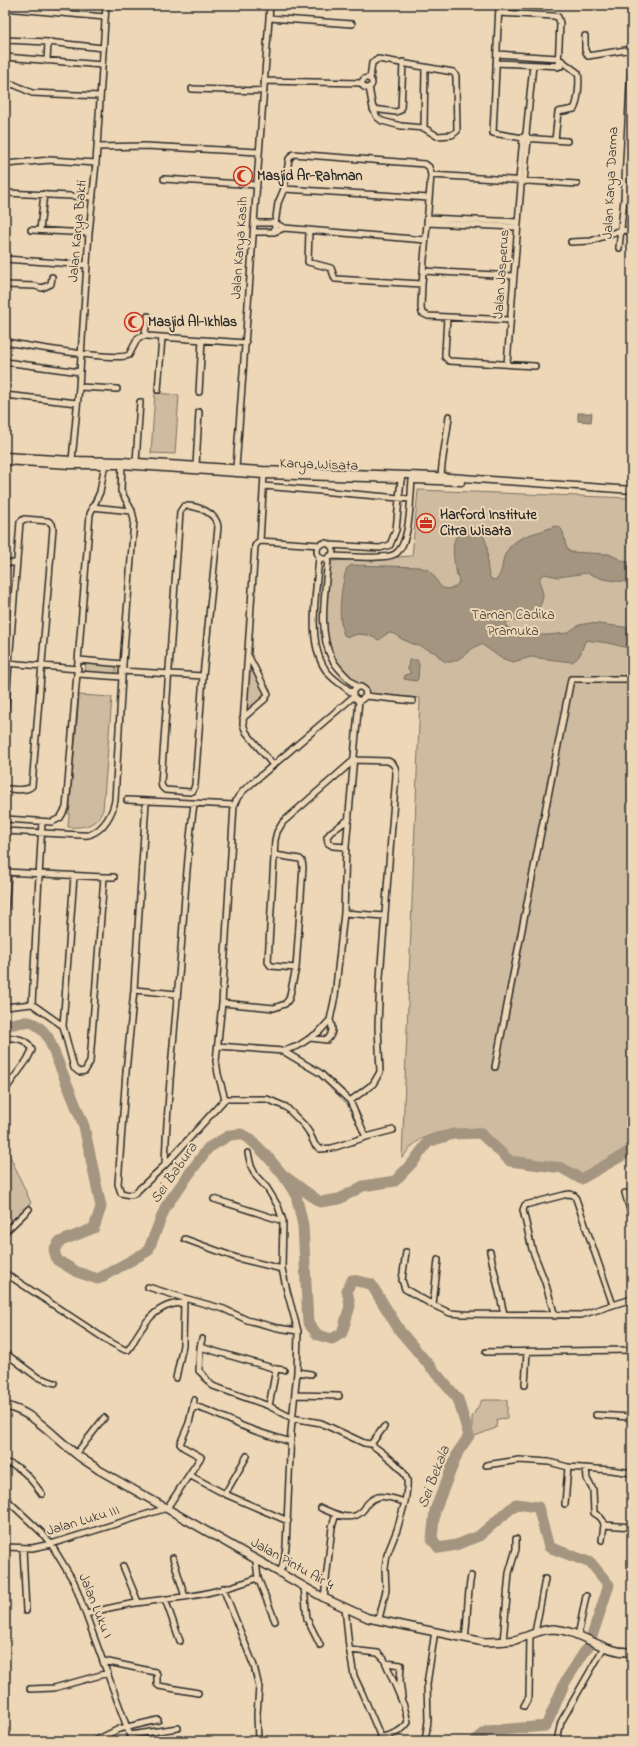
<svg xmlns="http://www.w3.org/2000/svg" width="637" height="1746" font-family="'Indie Flower',sans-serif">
<rect width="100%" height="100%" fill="#edd7b6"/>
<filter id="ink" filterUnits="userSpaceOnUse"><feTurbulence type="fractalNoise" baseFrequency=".025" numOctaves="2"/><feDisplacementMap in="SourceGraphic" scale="8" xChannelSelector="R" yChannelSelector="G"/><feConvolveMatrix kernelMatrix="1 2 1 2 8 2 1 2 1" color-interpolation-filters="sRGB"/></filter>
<g filter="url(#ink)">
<path fill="#cebba0" stroke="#7c7366" d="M 155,393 L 179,395 L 175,454 L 151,453 Z
M 418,490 L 632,498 L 632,1144 L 581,1175 L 562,1164 L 510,1158 L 482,1129 C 461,1130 435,1129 417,1142 C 411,1146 406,1153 402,1158 L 420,698 L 368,694 C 366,688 364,684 357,684 C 349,676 340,668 334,659 C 319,633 329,589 331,561 L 412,556 Z
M 86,664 L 116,666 L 116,675 L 85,673 Z
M 250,667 L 266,695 L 246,712 Z
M 79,695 L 112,697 L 103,810 C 96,826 84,828 68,827 Z
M 5,1145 L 31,1203 L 5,1226 Z
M 482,1400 L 507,1400 L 507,1418 L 497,1419 L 496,1428 L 472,1437 L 472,1417 Z"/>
<path fill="#a49581" stroke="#746b5f" d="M 578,413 L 592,413 L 591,422 L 578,421 Z
M 555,526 C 568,527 561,544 570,552 L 609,554 L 623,561 L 632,563 L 632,583 L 603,579 L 587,573 L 558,577 L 544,574 L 540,577 C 539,585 543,590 543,596 C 543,605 533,617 524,620 C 519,622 513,620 508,621 L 506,624 L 507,627 L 520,635 L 548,635 L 567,633 L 579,625 L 590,623 L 632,628 L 632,649 L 608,643 L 586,640 C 581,649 582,657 572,662 L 531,657 L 513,662 L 501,658 L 481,644 C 466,649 451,676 436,653 C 426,648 414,645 404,640 C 399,638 395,633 389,633 C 385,634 382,638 379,640 L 368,635 L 358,634 L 348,637 L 344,635 C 337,619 341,585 347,568 L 352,565 L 419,567 C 422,568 426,569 428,570 C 440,578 436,594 455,587 L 459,582 C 455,568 446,535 465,529 C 469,527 474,529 478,529 C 495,547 482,562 491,579 L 496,580 C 502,574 502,565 504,557 C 513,534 535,535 555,526 Z
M 409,660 L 417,660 L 419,664 L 418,679 L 416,681 L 404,679 L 405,675 L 411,673 L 408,669 Z"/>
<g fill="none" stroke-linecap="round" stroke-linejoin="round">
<path stroke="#a49581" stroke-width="11" d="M 5,1026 C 27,1020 34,1018 48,1037 L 84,1126 L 101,1207 L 94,1228 L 59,1242 L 54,1250 L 57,1260 L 77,1272 L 98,1279 L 148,1251 L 166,1206 L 208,1148 L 230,1135 L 241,1134 L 250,1139 L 267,1156 L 283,1175 L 320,1202 L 339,1199 L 363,1186 L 395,1181 L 414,1161 L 428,1142 L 453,1134 L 480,1133 L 510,1161 L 562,1168 L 581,1179 L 632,1150
M 283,1175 L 296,1195 L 303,1225 L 308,1323 L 318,1335 L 332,1339 L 342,1333 L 350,1306 L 347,1290 L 352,1280 L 371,1284 L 400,1331 L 458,1399 L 469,1436 L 458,1452 L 435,1510 L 432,1539 L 439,1548 L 456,1545 L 479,1536 L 516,1504 L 538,1507 L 549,1547 L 591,1563 L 609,1585 L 589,1645 L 565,1682 L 546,1726 L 487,1731 L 475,1741"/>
<g stroke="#2b2b2b" stroke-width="8">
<path id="minor" d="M 499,5 L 493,133 L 523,138 L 567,141
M 5,8 L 105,17
M 499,13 L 554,16 L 558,17 L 560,23 L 558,67
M 269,18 L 352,24
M 585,36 L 585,50 L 588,56 L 632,49
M 5,40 L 48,42
M 497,54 L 558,58 L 578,73 C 580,80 578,103 574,109 L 558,112 L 555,140
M 5,57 L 102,65
M 47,61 L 48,42 L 103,48
M 496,63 L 561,66
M362 83a5 5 0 1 1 10 0a5 5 0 1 1-10 0Z
M 264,81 L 362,83
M 5,83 L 15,85 L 32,93 L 100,96
M 369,87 L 373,109 L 377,117 L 382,121 L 401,126 L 424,128 L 437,136 L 452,135 L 457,131 L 456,80 L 456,76 L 453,72 L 378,59 L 372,63 L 370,79
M 192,89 L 264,91
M 373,109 L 396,112 L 401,110 L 403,62
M 424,128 L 425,67
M 97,147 L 145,146 L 259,152
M 6,164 L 50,160 L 96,163
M 625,169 L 632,169
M 431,175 L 577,184
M 164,179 L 256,185
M 524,182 L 528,139 L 527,136
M 284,189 L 429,198
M 5,193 L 93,197
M 427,218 L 518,222
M 254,223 L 275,223 L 284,228
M 427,223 L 517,227
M 31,230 L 89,233
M 40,230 L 44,194
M 309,231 L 308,262 L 331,268 L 335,279 L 422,284
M 254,232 L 274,232 L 284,228 L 425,240
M 274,232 L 278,203 L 284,189 L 289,159 L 293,154 L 425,164 L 429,167 L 431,175 L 422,284 L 421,308 L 422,313 L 428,316 L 510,320
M 571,242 L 591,241 L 621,230 L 632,231
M 619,248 L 624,199 L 632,47
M 5,259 L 87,265
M 423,271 L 513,276
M 5,285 L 35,286 L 42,288 L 51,284 L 52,277
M 148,316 L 145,332 L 147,336 L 246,343
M 447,317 L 445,353 L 445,357 L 449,361 L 535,366
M 5,342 C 25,345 116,362 129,355 L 138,338 L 146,335
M 5,362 L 80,372
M 507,364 L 521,185 L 519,180 L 523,138 L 526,134 L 533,65
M 79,387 L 117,389
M 158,390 L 162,337
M 199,392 L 202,340
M 5,395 L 77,403
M 72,460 L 79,387 L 89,233 L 96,163 L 106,5
M 136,462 L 140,402
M 196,466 L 199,412
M 236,468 L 270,5
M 441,477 C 442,456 447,437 449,416
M 264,486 L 410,499
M 184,506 C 197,505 217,513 218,527 L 203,676 L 195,785 L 193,791 L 190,792 L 165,790 L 162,787 L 161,783 L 180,512 Z
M 92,507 L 132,511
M 260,541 L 264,475
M317 551a8 8 0 1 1 16 0a8 8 0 1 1-16 0Z
M 330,545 L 380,548 L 390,545 L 396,530 L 401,479
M 319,556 C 317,590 305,645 328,673 C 335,681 344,686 352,693
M 330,556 C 343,556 386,560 395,554 C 411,544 410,498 412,480
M 328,558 C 326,588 317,632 332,659 C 338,670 348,678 357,687 L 361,687 L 365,690 L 366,696 L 361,700 L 357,700 L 353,696 L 353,691 L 357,687
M 5,563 L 16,563
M 79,660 L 123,664
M 6,663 L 78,669
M 122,671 L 203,676
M 78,674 L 122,677
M 366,696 L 413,701
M 5,715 L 20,522 L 24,519 L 48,521 L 52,524 L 53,528 L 32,786 C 26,792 13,789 5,789
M 243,718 L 265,699 L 268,694 L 249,657
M 273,765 L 246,732 L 243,724 L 255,546 L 258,542 L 260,541 L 320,545
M 127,800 L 234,805
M 146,802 L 134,990 L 126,1072 L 118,1184 L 121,1193 L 130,1195 L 134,1194 L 165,1165 L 225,1099 L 267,1099 L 286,1107 L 304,1125 L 309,1132 L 315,1145 L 320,1149 L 332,1148 L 366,1137 L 393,1130
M 5,819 L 52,822 L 60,818 L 66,808 L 90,514 L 100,492 L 105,463
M 5,831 L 81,835 C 84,835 89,836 91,834 C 104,829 113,813 115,800 L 122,677 L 134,520 L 132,511 L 121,491 L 122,463
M 346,847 L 333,846 L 328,843 L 327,837 L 331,832 L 349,819
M 5,872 L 104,877 L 90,1062 L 85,1071 L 79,1072 L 74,1068 L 63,1026 L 32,1004
M 104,877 L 114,877
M 5,911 L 8,872
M 344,913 L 384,916
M 296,968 L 271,966 L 268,962 L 275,840 L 277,832 L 283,822 L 354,760 L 388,761 C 395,764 396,768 396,775 L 380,977 L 378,1026 L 380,1072 L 373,1084 L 350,1101
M 134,990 L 177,994
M 222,1003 L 274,1008 L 285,1004 L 289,999 L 296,968 L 303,867 L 302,861 L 300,859 L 275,855
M 5,1007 L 32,1004 L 42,822
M 63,1026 L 74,876
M 5,1038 C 15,1037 28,1039 32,1050 L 27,1060 L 5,1090
M 310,1038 L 327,1040 C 333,1034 333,1027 330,1020
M 218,1046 L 283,1051 L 320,1073 L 350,1101 L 366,1137
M 283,1051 L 298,1046 L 319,1032 L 330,1020 L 335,996 L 344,913 L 346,847 L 359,700
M 495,1067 L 571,679 L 632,679
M 5,1076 L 11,1081
M 225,1099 L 218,1074 L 216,1061 L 222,1003 L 234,805 L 238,797 L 244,790 L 353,697
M 248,1153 L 251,1166 L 256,1176 L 267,1188 L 278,1206 L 283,1221 L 282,1269 L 287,1291 L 298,1331 L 297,1372 L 291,1432 L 286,1547 L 283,1565 L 279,1573
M 165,1165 C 167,1093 176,1021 181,950 C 185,901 187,853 194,804
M 625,1193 L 632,1217
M 214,1199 L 283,1221
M 5,1232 L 29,1209
M 185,1239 L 237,1258 L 282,1269
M 406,1252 L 402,1280 L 405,1289 L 433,1305 L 450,1313 L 463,1314 L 581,1315 L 632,1299
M 490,1252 L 504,1314
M 5,1273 L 108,1341 L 125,1350 L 128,1350 L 131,1346 C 143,1324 156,1303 184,1303
M 148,1287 L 184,1298 L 224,1309 L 247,1320 L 278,1328 L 298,1331
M 433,1305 L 438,1260
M 555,1316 L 545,1282 L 532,1249 L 523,1210 L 525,1205 L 564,1195 L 570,1194 L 575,1196 L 613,1305
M 200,1347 L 202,1339
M 486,1352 L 632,1350
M 5,1353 L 37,1377 L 55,1383
M 276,1369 L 284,1370
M 297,1372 L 311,1374
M 176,1378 L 183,1345 L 184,1301
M 525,1385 L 527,1352
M 295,1395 L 339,1396
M 194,1400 L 193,1406 C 210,1410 224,1418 240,1425 C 256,1432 274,1437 291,1442
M 269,1406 L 276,1369 L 200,1347 L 199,1371 C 205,1375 207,1382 213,1386 L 269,1406 L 292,1418 L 321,1423 L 364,1443 L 371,1444 L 384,1427
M 596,1415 L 632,1417
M 76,1454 L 104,1418
M 5,1463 C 22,1465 32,1481 42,1494
M 486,1465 L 519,1460 L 549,1462 L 568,1467 L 611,1470 L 632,1473
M 586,1468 L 587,1479 L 593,1490 L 594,1513 L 600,1517 L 603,1521 L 604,1525 L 602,1540
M 189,1475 L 225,1494 L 288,1521
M 225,1494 L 247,1456
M 5,1498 L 41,1532 L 51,1544 L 74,1582 L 132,1741
M 565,1504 L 568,1467
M 321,1508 C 335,1514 353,1524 364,1509 C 367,1503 371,1499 378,1497 C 386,1495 397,1500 405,1502 C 406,1494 408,1487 407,1480 C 404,1467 381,1452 371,1444
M 604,1525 L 632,1527
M 5,1547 L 32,1548 L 51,1544 L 167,1508 L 201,1457 L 183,1447 L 180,1444 L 189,1423 L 193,1406
M 23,1548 L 26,1611
M 173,1558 L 185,1597
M 123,1566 L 138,1602
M 258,1578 L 275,1621
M 304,1587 L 307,1619 L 320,1645
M 223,1588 L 254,1666 L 259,1687 L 257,1714 L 258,1741
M 324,1598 L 332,1527 L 336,1514
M 165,1599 L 180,1641
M 345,1607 L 349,1647 L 354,1676 L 362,1693 L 380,1735 L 382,1737 C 392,1735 403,1731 408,1722 L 404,1706 L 384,1659 L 378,1653 L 350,1650
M 87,1614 C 119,1604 151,1601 184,1597 C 209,1594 235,1586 258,1578 L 256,1561
M 379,1619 L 386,1590 L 385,1568 L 387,1555 L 397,1530 L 405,1502
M 535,1633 L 545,1579
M 578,1636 L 586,1596
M 465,1638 C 468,1618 467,1596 471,1576
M 503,1642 L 509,1573 L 516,1549 L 516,1539
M 104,1661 L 155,1672 L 157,1674 L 157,1684 L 159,1686 L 198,1693
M 386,1663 L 401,1665 L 400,1681 L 402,1697
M 30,1689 L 54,1688 L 108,1673
M 524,1706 L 529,1697 L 530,1635
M 130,1735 L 178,1728
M 94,1741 L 119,1729 L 158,1720
M 425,1741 L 428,1721 L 427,1684 L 435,1631
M 557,1741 L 561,1722 L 604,1647"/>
</g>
<g stroke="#2b2b2b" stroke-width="9">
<path id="tertiary" d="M 5,456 L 72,460 L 122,461 L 262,470 L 435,476 L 632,490
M 5,461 L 70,465 L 122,465 L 264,475 L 401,479
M 414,480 L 461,482"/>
</g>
<g stroke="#2b2b2b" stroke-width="10">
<path id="secondary" d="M 5,1406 C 33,1411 54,1437 76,1454 C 83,1460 91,1464 99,1470 L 324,1598 L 368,1618 L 484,1642 C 494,1642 504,1642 515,1640 C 527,1637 540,1629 553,1629 C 581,1630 603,1654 632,1652"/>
</g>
<use href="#minor" stroke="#edd7b6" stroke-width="5"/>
<use href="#tertiary" stroke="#edd7b6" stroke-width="6"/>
<use href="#secondary" stroke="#edd7b6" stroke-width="7"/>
</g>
</g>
<defs>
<g id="mosque-ring" transform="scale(1)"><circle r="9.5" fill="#edd7b6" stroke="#c8321e" stroke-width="1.5"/><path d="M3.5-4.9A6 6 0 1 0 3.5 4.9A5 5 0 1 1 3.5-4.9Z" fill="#c8321e"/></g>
<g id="office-ring" transform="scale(1)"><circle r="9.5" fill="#edd7b6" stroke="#c8321e" stroke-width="1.5"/><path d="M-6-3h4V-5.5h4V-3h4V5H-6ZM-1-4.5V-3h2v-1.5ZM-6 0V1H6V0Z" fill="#c8321e"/></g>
</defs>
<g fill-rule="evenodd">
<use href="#mosque-ring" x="243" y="176"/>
<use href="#mosque-ring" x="134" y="322"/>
<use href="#office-ring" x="426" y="523"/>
</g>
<g text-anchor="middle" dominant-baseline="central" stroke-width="4" stroke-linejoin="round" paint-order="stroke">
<g font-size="14" font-weight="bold" fill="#2b2b2b" stroke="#edd7b6" text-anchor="start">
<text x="257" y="176">Masjid Ar-Rahman</text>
<text x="148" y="322">Masjid Al-Ikhlas</text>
<text x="440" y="515">Harford Institute<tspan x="440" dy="16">Citra Wisata</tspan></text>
</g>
<g font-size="14" fill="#2b2b2b" stroke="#edd7b6">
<text transform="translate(611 183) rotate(-87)">Jalan Karya Darma</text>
<text transform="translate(78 231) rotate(-85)">Jalan Karya Bakti</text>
<text transform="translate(240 248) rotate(-86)">Jalan Karya Kasih</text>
<text transform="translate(502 274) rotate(-86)">Jalan Jasperus</text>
<text transform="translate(319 465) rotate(2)">Karya Wisata</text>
<text transform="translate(83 1521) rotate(-17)">Jalan Luku III</text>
<text transform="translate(292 1564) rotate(29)">Jalan Pintu Air 4</text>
<text transform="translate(95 1606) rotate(68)">Jalan Luku I</text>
</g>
<g font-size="14" fill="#43413d" stroke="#edd7b6">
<text x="513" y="615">Taman Cadika<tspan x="513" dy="16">Pramuka</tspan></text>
</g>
<g font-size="15" font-style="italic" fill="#494640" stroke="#edd7b6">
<text transform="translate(174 1173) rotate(-55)">Sei Babura</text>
<text transform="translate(434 1477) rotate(-69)">Sei Bekala</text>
</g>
</g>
<rect width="637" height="1746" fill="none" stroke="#edd7b6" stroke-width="20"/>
<rect x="10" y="10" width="617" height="1726" fill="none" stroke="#2b2b2b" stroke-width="1.5" filter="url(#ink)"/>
</svg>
